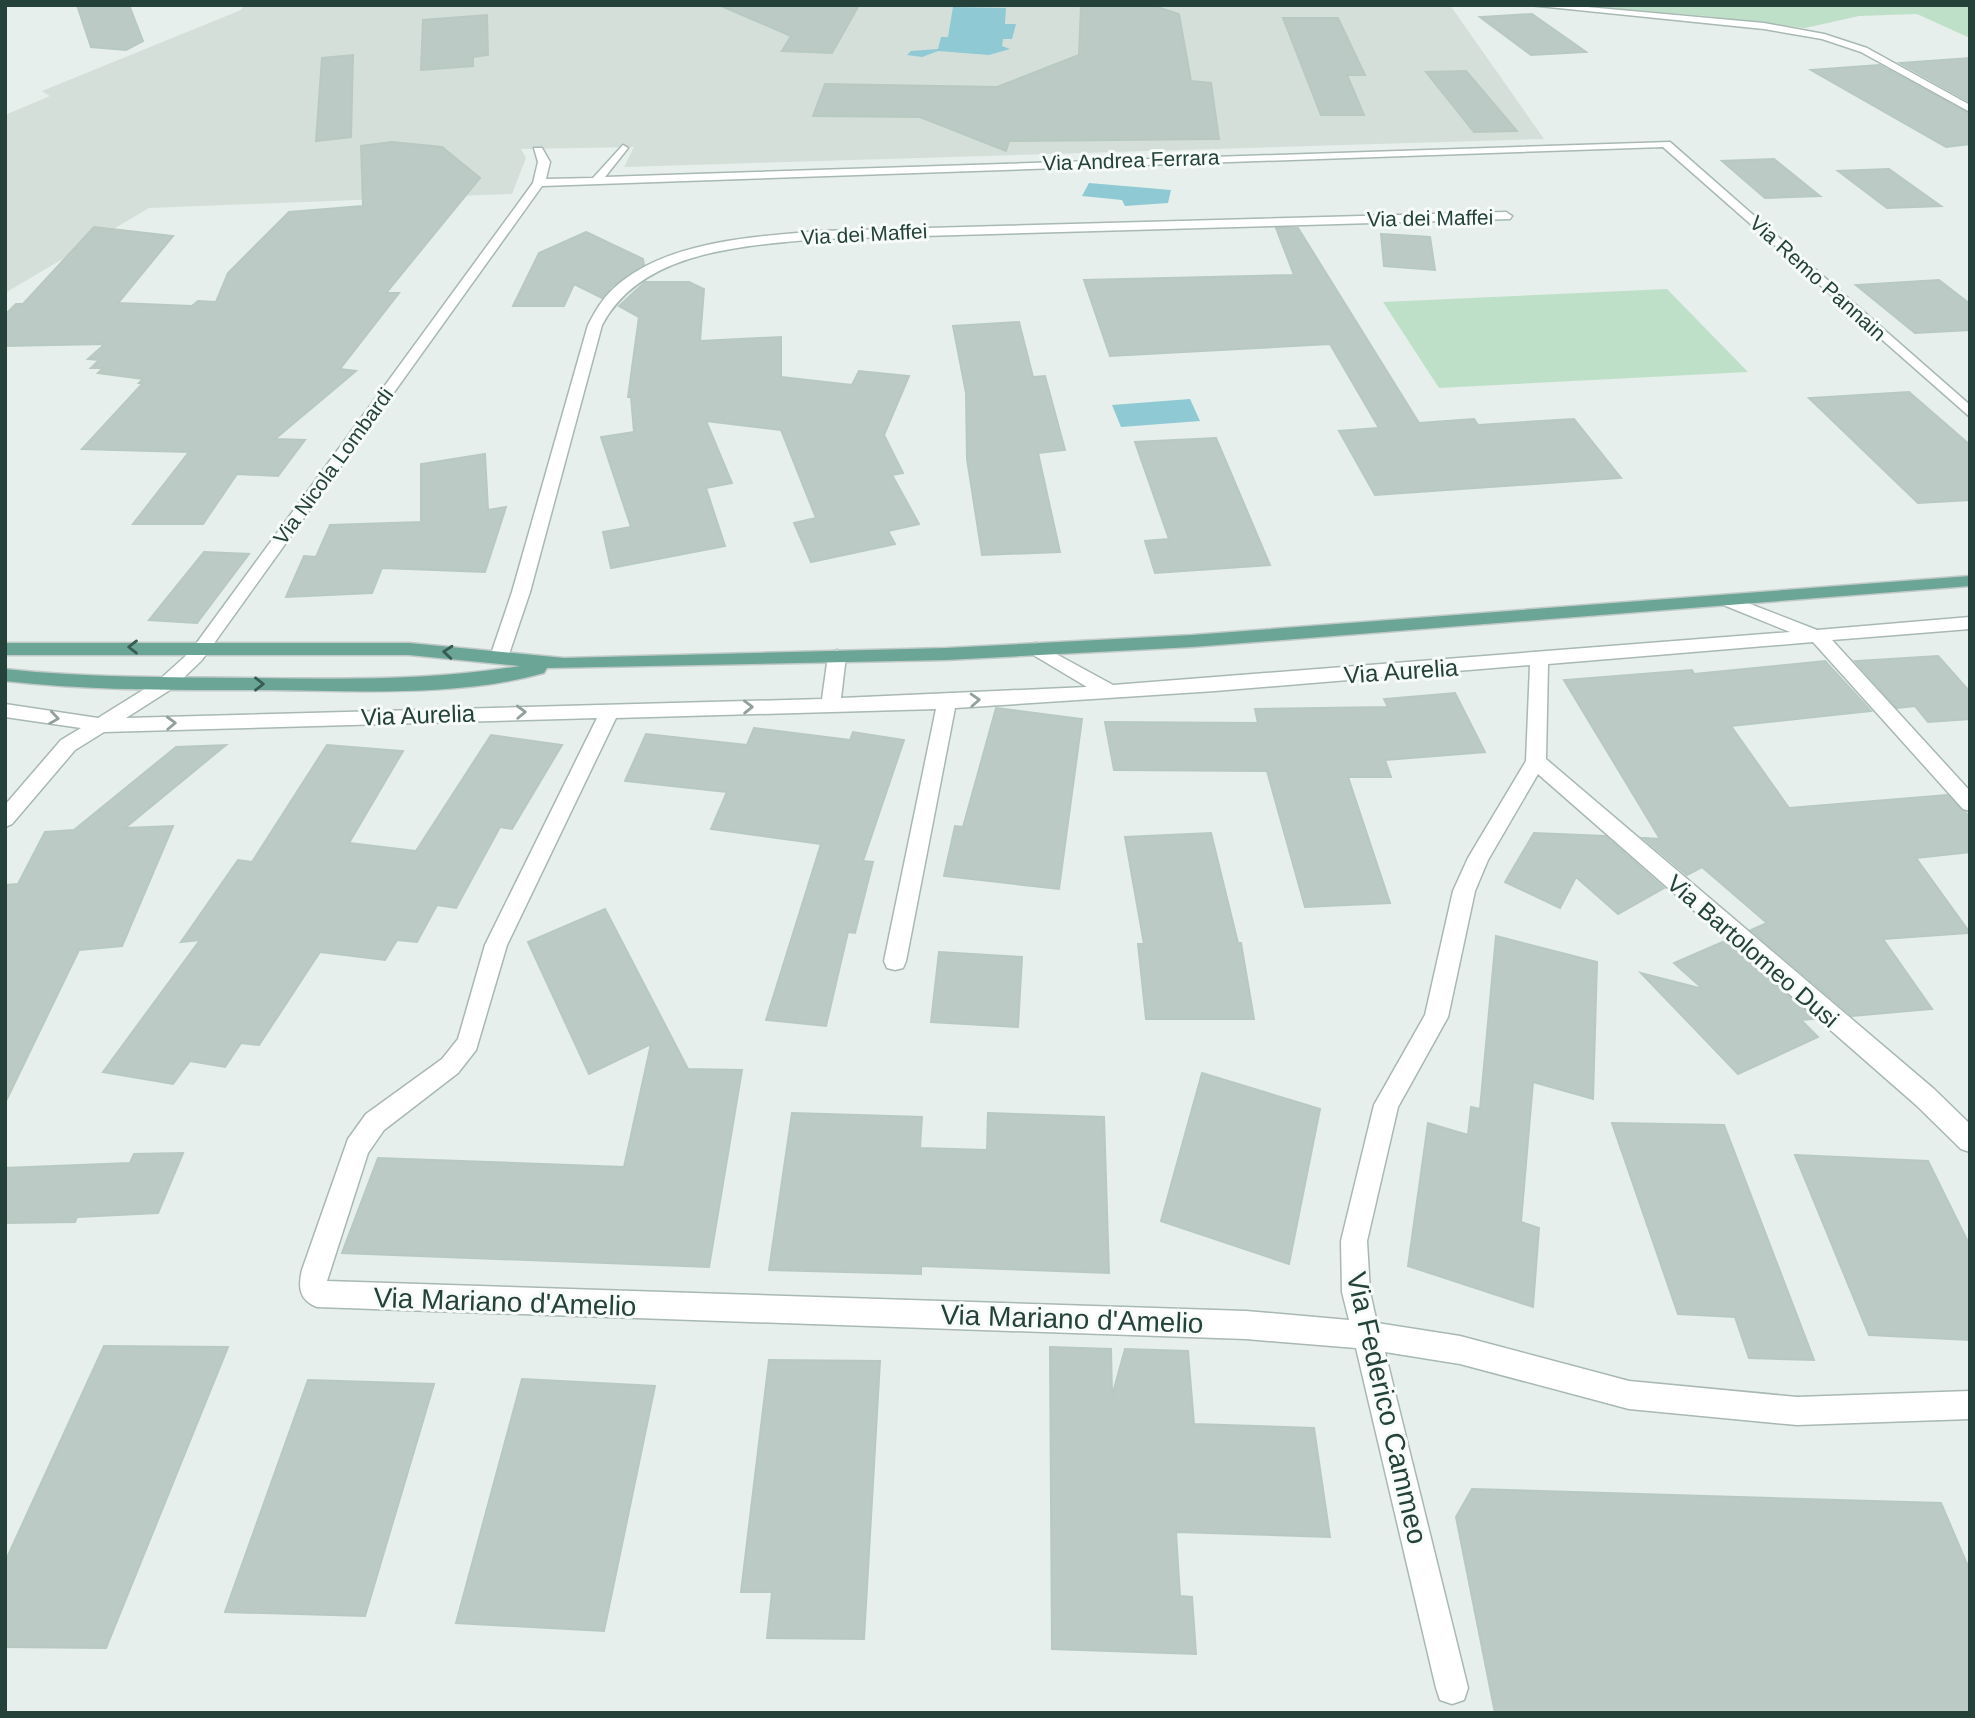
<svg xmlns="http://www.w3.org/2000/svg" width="1975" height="1718" font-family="Helvetica,sans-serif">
<rect width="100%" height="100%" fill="#e6efeb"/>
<path fill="#d4dfda" d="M 244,5 L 1450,5 L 1544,139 L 624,167 L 634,147 L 521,149 L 526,158 L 512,194 L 149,208 L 5,293 L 5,115 L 50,96 L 42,91 L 241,10 Z"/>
<path fill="#bfe0c8" d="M 1574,5 L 1970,5 L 1970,38 L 1917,14 L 1859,16 L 1805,28 L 1706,16 Z
M 1667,289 L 1748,372 L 1439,388 L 1383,302 Z"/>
<path fill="#8ec9d4" d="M 953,7 L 1006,8 L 1005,24 L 1016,24 L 1012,39 L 1003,39 L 1002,46 L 1010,49 L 989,55 L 938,51 L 922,57 L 907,55 L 911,51 L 938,49 L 941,37 L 948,37 Z
M 1089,183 L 1171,190 L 1168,203 L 1125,206 L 1122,200 L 1082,196 Z
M 1190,399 L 1200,421 L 1121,427 L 1112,405 Z"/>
<path fill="#bbcac4" stroke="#b8c9c2" stroke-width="2" d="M 77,5 L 129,5 L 143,41 L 126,50 L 91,47 Z
M 719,5 L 859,5 L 832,53 L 782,51 L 791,36 Z
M 1081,5 L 1151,5 L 1179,14 L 1191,81 L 1211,83 L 1219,139 L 1009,141 L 1006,151 L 920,117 L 813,116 L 825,84 L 997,87 L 1079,55 Z
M 1532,14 L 1586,52 L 1531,55 L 1480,17 Z
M 487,15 L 488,55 L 473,57 L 473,66 L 421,70 L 423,20 Z
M 1283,18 L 1338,18 L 1365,75 L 1347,75 L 1364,115 L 1321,115 Z
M 353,55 L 351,137 L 316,141 L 322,58 Z
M 1970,58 L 1970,102 L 1900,63 Z
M 1879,65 L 1970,114 L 1970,144 L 1946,147 L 1811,70 Z
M 1466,71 L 1517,131 L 1474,132 L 1426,72 Z
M 392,142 L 442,147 L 480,178 L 386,293 L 399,293 L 340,369 L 356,371 L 275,439 L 305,440 L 278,476 L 237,474 L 203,524 L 133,524 L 189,452 L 82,449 L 143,383 L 139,383 L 143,379 L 98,373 L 103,368 L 91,368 L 99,360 L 88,359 L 105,344 L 5,346 L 5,315 L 16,304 L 23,304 L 94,227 L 173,236 L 118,303 L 192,306 L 198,301 L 216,302 L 228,273 L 289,212 L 363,206 L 361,146 Z
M 1774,159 L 1820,196 L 1765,198 L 1722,161 Z
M 1889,169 L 1903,179 L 1941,206 L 1887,208 L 1838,171 Z
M 1276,228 L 1298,228 L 1419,423 L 1474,419 L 1478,425 L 1574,419 L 1621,478 L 1375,495 L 1339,431 L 1379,428 L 1330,344 L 1110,356 L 1084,280 L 1294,275 Z
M 586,232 L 643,259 L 644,265 L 611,287 L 602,298 L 574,284 L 564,306 L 513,306 L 539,253 Z
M 1381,234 L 1430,237 L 1435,270 L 1384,266 Z
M 1939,280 L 1970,304 L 1970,330 L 1915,333 L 1856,285 Z
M 645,282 L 689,282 L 704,289 L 700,341 L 781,337 L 781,377 L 852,385 L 859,371 L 909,376 L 884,435 L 903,473 L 892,475 L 919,524 L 888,531 L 895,544 L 811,562 L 794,523 L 816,518 L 781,430 L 706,421 L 732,483 L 706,488 L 725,546 L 611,568 L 603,532 L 631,527 L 601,437 L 634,432 L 631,397 L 628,397 L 639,317 L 619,306 Z
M 1019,322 L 1033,377 L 1045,376 L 1065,450 L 1038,453 L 1060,552 L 982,555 L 967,459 L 966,393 L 953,326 Z
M 1909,392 L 1970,445 L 1970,500 L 1918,503 L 1809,398 Z
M 1216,438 L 1270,565 L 1155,573 L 1145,541 L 1169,539 L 1135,442 Z
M 485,454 L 488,510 L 506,507 L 485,572 L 382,568 L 372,593 L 286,597 L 304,556 L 316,557 L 330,525 L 421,522 L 421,464 Z
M 204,552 L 249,554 L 197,623 L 149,620 Z
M 1938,656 L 1970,692 L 1970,719 L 1928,722 L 1915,706 L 1897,708 L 1855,661 Z
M 1825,661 L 1871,711 L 1731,726 L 1789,808 L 1947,795 L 1970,817 L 1970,852 L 1916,858 L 1970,933 L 1883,939 L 1932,1009 L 1852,1016 L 1751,930 L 1767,923 L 1702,867 L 1687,875 L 1643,838 L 1660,839 L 1564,680 L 1692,670 L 1694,674 Z
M 1455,693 L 1485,752 L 1385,760 L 1391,777 L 1348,777 L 1390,903 L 1305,907 L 1267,771 L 1114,770 L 1105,722 L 1258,723 L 1255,709 L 1388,707 L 1384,699 Z
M 996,708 L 1082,719 L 1059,889 L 944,876 L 955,826 L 963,827 Z
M 754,728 L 850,740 L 853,732 L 904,740 L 863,861 L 873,862 L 855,933 L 848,932 L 826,1026 L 766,1020 L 821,844 L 711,829 L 727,792 L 625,781 L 646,734 L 747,745 Z
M 491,735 L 562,745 L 512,829 L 500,827 L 456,908 L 437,905 L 417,942 L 397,940 L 385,960 L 320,952 L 259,1045 L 241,1043 L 225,1067 L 190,1061 L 173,1084 L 103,1072 L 200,940 L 181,942 L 238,860 L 252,862 L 327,745 L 403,751 L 349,843 L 416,851 Z
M 226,745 L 125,828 L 173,826 L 122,946 L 79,950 L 5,1103 L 5,885 L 18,884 L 45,832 L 74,830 L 176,747 Z
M 1211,833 L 1238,943 L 1241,943 L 1254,1019 L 1146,1019 L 1138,944 L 1144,944 L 1125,837 Z
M 1534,833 L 1605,836 L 1664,888 L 1618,914 L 1576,877 L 1560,908 L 1505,882 Z
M 605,909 L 688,1069 L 742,1070 L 709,1267 L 342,1253 L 378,1158 L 624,1167 L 651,1044 L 589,1074 L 528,942 Z
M 1496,936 L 1597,962 L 1593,1099 L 1533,1082 L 1521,1222 L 1539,1228 L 1533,1307 L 1408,1266 L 1428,1123 L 1468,1135 L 1471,1107 L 1480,1109 Z
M 1725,941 L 1814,1019 L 1801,1020 L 1818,1037 L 1738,1074 L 1641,973 L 1703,989 L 1674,963 Z
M 939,952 L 1022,957 L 1018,1027 L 931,1022 Z
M 1202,1073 L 1320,1109 L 1289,1264 L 1161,1221 Z
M 792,1113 L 922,1117 L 920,1148 L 987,1150 L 988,1113 L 1104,1117 L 1109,1273 L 921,1266 L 921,1274 L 769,1270 Z
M 1612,1123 L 1724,1125 L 1814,1360 L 1749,1358 L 1735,1317 L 1678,1314 Z
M 183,1153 L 158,1213 L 77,1217 L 75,1222 L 5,1223 L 5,1168 L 130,1163 L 134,1154 Z
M 1795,1155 L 1928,1161 L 1970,1246 L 1970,1340 L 1869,1335 Z
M 104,1346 L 228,1347 L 106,1648 L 5,1647 L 5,1562 Z
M 1050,1347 L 1111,1349 L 1112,1396 L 1125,1349 L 1188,1351 L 1194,1424 L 1314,1428 L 1330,1537 L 1176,1532 L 1180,1596 L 1192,1597 L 1196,1654 L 1052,1649 Z
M 769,1360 L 880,1361 L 864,1639 L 767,1638 L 772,1592 L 741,1592 Z
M 522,1379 L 655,1386 L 604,1631 L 456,1623 Z
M 308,1380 L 434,1384 L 365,1616 L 225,1612 Z
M 1472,1489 L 1941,1503 L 1970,1571 L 1970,1713 L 1495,1713 L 1456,1517 Z"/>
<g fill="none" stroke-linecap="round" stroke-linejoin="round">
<g stroke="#a8b8b2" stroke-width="3">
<path id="street" d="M 1529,5 L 1565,5 L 1764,23 L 1824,34 L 1867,48 L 1970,105 L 1970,112 L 1861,52 L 1822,39 L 1764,29 Z
M 1670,142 L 1970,405 L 1970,417 L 1663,147 L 542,186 L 202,660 L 173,688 L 126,718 L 822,699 L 828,656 L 837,650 L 846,656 L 841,698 L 1087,687 L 1030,653 L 1027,649 L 1030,645 L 1036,643 L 1113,685 L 1790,632 L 1721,604 L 1718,600 L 1721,596 L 1727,595 L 1817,630 L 1970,617 L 1970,629 L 1832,640 L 1970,791 L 1970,811 L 1963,809 L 1813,642 L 1548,664 L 1546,759 L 1934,1089 L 1970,1124 L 1970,1152 L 1961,1149 L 1916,1105 L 1538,774 L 1488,860 L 1475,891 L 1448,1017 L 1398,1107 L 1367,1241 L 1370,1292 L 1377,1323 L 1460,1336 L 1629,1381 L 1797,1397 L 1970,1391 L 1970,1419 L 1797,1425 L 1629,1409 L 1460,1364 L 1385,1352 L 1468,1688 L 1464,1700 L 1452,1704 L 1440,1700 L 1436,1688 L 1356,1348 L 1246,1339 L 317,1307 C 299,1300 298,1287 302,1270 L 348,1139 L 366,1114 L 442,1059 L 458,1039 L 485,945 L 597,718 L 104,732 L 75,750 L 12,824 L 5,827 L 5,805 L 61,740 L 81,728 L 5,717 L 5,704 L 98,718 L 159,680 L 190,652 L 533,183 L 538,162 L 534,148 L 542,148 L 550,162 L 546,179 L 593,178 L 623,145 L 628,148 L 605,177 ZM 1530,665 L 1526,761 L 1468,858 L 1453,891 L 1425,1015 L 1374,1105 L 1341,1241 L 1342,1292 L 1349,1320 L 1246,1311 L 327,1281 L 368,1153 L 384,1130 L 458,1073 L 476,1050 L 507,945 L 616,718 L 936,709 L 884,961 L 887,968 L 895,970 L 903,968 L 906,961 L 955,708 L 1215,691 Z
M 1506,212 L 1512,216 L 1510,219 L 819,239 C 743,246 642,250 602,325 L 530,592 L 508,657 L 499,663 L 490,657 L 512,592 L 588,325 C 595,312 602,299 613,289 C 664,241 753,237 819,231 Z"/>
</g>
<g stroke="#c2cac8" stroke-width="3">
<path id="primary" d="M 1970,576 L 1970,586 L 1192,647 L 946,660 L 547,668 L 544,673 C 459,697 355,691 267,690 C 180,690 93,691 5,681 L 5,669 C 87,678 168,677 250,678 C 340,679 431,681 520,666 L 409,655 L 5,655 L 5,643 L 409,643 L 564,658 L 946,648 L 1192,635 Z"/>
</g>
<use href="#street" fill="#fff" fill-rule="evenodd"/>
<use href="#primary" fill="#6aa596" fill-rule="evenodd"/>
</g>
<defs><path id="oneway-chevron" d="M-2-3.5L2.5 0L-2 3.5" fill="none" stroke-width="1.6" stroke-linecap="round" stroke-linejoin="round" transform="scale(1.75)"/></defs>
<g stroke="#365b51">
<use href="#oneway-chevron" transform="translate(133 647) rotate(-180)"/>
<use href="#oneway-chevron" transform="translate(448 652) rotate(-175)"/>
<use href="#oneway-chevron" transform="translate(259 684)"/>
</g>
<g stroke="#92a09c">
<use href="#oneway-chevron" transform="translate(975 700) rotate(-3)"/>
<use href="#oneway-chevron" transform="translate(748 707) rotate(-1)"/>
<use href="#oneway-chevron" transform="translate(521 712) rotate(-2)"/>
<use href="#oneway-chevron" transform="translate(54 718) rotate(8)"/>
<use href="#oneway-chevron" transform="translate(171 723) rotate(-2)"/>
</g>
<g text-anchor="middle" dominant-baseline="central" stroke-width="6" stroke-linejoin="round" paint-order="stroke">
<g font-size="21" fill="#24423a" stroke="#f7fbf9">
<text transform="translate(1131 160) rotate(-2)">Via Andrea Ferrara</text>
<text transform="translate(1430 218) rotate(-1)">Via dei Maffei</text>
<text transform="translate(864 234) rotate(-3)">Via dei Maffei</text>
<text transform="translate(1818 278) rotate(42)">Via Remo Pannain</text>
<text transform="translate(333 466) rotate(-54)">Via Nicola Lombardi</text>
</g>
<g font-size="24" fill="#24423a" stroke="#f7fbf9">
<text transform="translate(1401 671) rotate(-4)">Via Aurelia</text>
<text transform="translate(418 715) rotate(-2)">Via Aurelia</text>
<text transform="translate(1753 951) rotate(41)">Via Bartolomeo Dusi</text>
</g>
<g font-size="28" fill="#24423a" stroke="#f7fbf9">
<text transform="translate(505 1302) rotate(2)">Via Mariano d'Amelio</text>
<text transform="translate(1072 1319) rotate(2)">Via Mariano d'Amelio</text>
<text transform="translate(1387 1408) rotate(77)">Via Federico Cammeo</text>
</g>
</g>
<rect width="1975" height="1718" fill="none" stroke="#24423a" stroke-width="14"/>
</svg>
